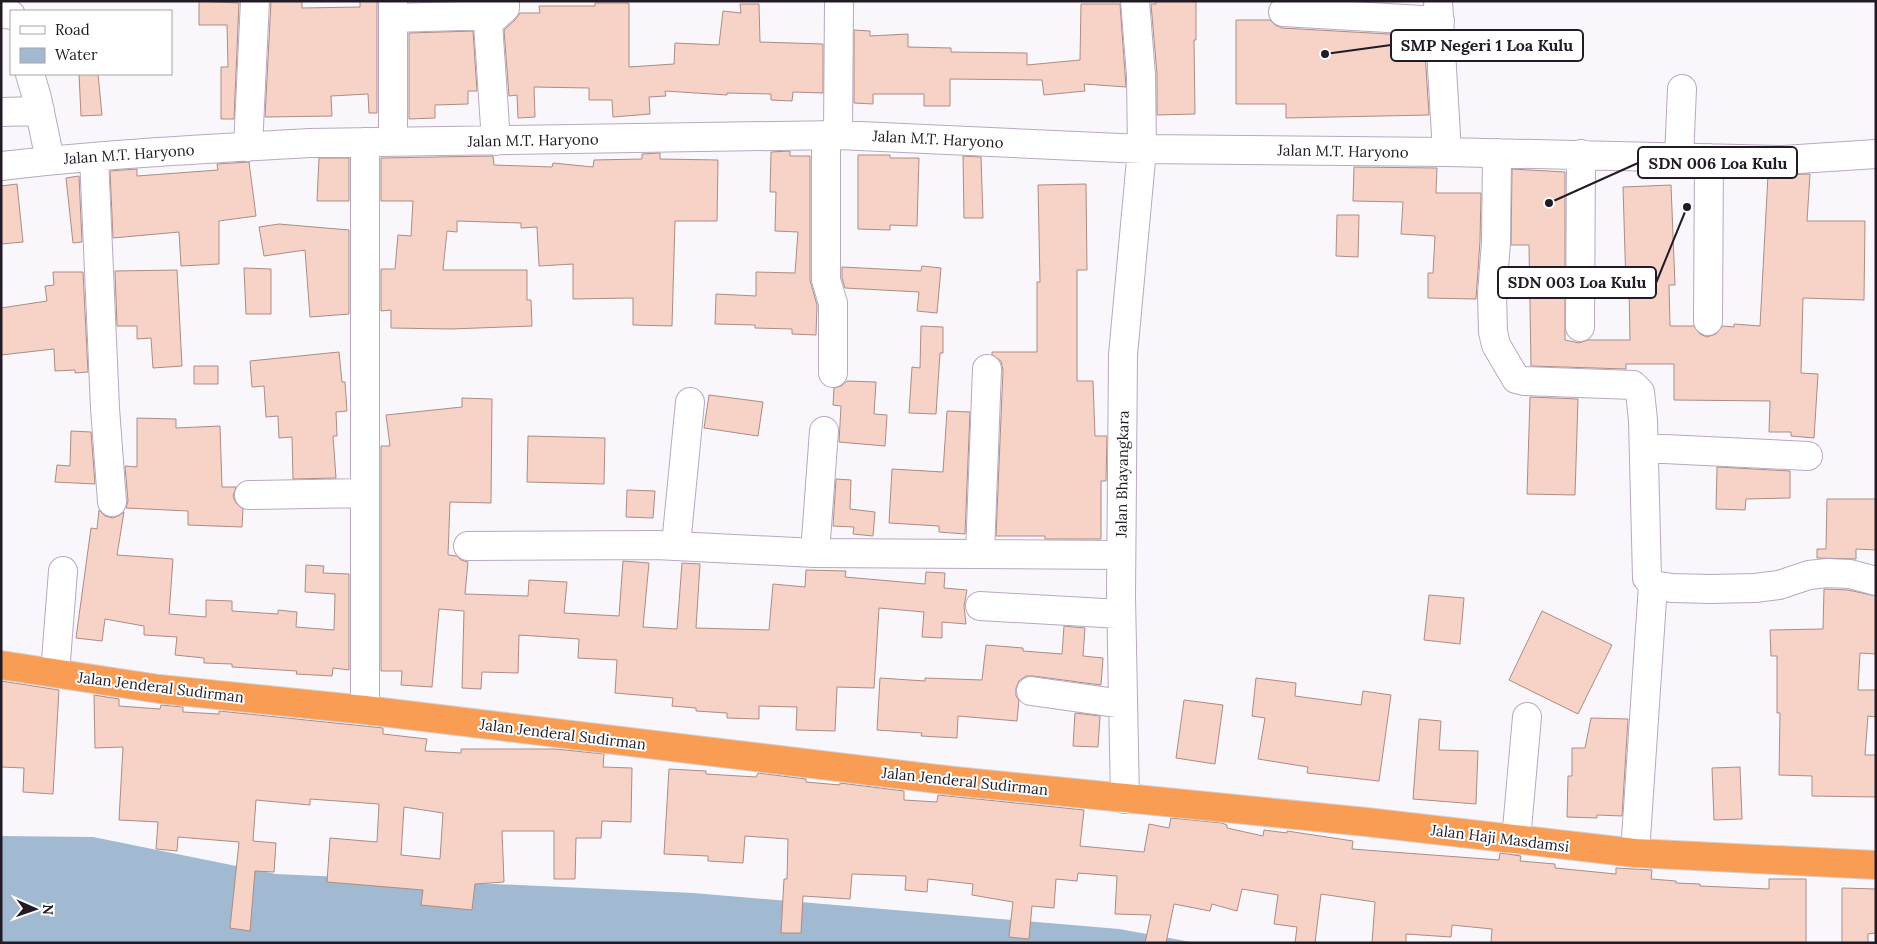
<svg xmlns="http://www.w3.org/2000/svg" width="1877" height="944" font-family="Lora,serif">
<rect width="100%" height="100%" fill="#faf7fc"/>
<path fill="#a1b9d1" d="M 1,836 L 93,837 L 276,874 L 693,893 L 1119,929 L 1197,943 L 1,943 Z"/>
<path fill="#f6d2c7" stroke="#ab8d84" fill-rule="evenodd" d="M 199,1 L 239,3 L 234,119 L 221,119 L 221,67 L 228,67 L 227,25 L 199,25 Z
M 271,1 L 302,1 L 302,8 L 360,7 L 360,1 L 377,1 L 377,113 L 369,113 L 368,94 L 331,96 L 332,116 L 265,117 Z
M 1156,1 L 1196,1 L 1196,40 L 1194,40 L 1195,114 L 1157,115 L 1157,74 L 1151,4 L 1156,4 Z
M 595,3 L 629,3 L 629,67 L 674,64 L 675,43 L 719,45 L 723,11 L 741,13 L 740,4 L 759,4 L 760,42 L 823,44 L 823,93 L 793,92 L 792,101 L 771,100 L 771,94 L 727,93 L 727,95 L 665,91 L 666,96 L 649,97 L 650,114 L 613,117 L 612,100 L 589,100 L 589,88 L 534,87 L 535,117 L 518,118 L 517,95 L 509,96 L 504,30 L 515,20 L 520,13 L 540,13 L 539,6 L 595,6 Z
M 1081,4 L 1120,4 L 1126,87 L 1084,84 L 1085,91 L 1044,95 L 1042,80 L 950,79 L 950,106 L 924,106 L 924,94 L 873,94 L 873,104 L 854,103 L 854,30 L 870,31 L 870,36 L 908,34 L 908,47 L 951,48 L 951,52 L 1027,53 L 1027,65 L 1080,60 Z
M 1236,20 L 1270,20 L 1275,25 L 1282,28 L 1424,36 L 1429,115 L 1286,118 L 1286,104 L 1236,104 Z
M 473,31 L 477,91 L 468,91 L 468,104 L 435,105 L 435,118 L 409,119 L 409,33 Z
M 79,74 L 98,74 L 102,115 L 81,116 Z
M 790,151 L 790,156 L 810,156 L 810,280 L 817,305 L 816,335 L 792,334 L 792,329 L 755,328 L 755,325 L 715,324 L 716,294 L 756,296 L 756,272 L 795,273 L 798,232 L 775,231 L 776,192 L 770,192 L 771,152 Z
M 660,153 L 660,159 L 718,160 L 717,221 L 675,221 L 672,326 L 633,325 L 633,298 L 573,299 L 573,264 L 539,266 L 537,227 L 521,228 L 521,223 L 457,221 L 457,232 L 447,231 L 443,270 L 527,270 L 527,300 L 531,300 L 532,326 L 451,329 L 391,328 L 391,310 L 381,311 L 381,269 L 395,269 L 398,235 L 411,236 L 413,201 L 381,201 L 381,158 L 493,156 L 494,165 L 552,167 L 553,163 L 593,167 L 594,160 L 642,159 L 642,154 Z
M 858,155 L 890,155 L 890,158 L 919,158 L 917,226 L 890,225 L 890,230 L 858,229 Z
M 963,156 L 981,157 L 983,218 L 964,218 Z
M 319,158 L 349,158 L 349,201 L 317,201 Z
M 249,162 L 256,216 L 219,221 L 219,264 L 181,266 L 179,232 L 113,238 L 110,171 L 137,169 L 137,176 L 218,170 L 217,164 Z
M 1354,167 L 1437,168 L 1436,193 L 1481,193 L 1480,241 L 1476,299 L 1428,298 L 1428,273 L 1433,273 L 1435,236 L 1401,234 L 1403,202 L 1353,201 Z
M 1512,169 L 1565,172 L 1565,340 L 1579,343 L 1588,340 L 1630,340 L 1629,286 L 1626,286 L 1623,187 L 1671,185 L 1675,285 L 1669,285 L 1670,326 L 1694,326 L 1700,334 L 1707,337 L 1716,334 L 1722,326 L 1734,327 L 1734,324 L 1760,326 L 1768,175 L 1810,174 L 1807,221 L 1865,221 L 1864,300 L 1803,298 L 1801,373 L 1818,374 L 1814,438 L 1791,436 L 1791,432 L 1769,432 L 1770,401 L 1674,400 L 1674,364 L 1626,364 L 1626,369 L 1531,366 L 1529,245 L 1511,245 Z
M 79,176 L 82,242 L 73,243 L 66,178 Z
M 17,184 L 23,242 L 1,244 L 1,186 Z
M 1086,184 L 1087,270 L 1077,270 L 1077,381 L 1093,381 L 1095,436 L 1107,436 L 1106,481 L 1101,481 L 1101,539 L 1045,539 L 1045,536 L 996,536 L 1003,370 L 1001,361 L 992,355 L 992,352 L 1037,352 L 1037,282 L 1040,282 L 1038,185 Z
M 1337,215 L 1359,215 L 1358,257 L 1336,256 Z
M 279,224 L 349,230 L 349,314 L 310,317 L 305,250 L 264,256 L 259,227 Z
M 922,266 L 941,268 L 937,313 L 917,311 L 919,292 L 845,288 L 842,278 L 842,267 L 921,271 Z
M 244,268 L 271,269 L 271,314 L 246,314 Z
M 177,270 L 182,366 L 153,368 L 151,338 L 137,339 L 137,326 L 117,326 L 115,271 Z
M 53,272 L 83,272 L 88,372 L 75,373 L 75,370 L 55,371 L 54,349 L 1,355 L 1,308 L 47,301 L 45,286 L 54,285 Z
M 921,326 L 943,327 L 943,353 L 940,353 L 936,414 L 909,413 L 912,367 L 920,368 Z
M 339,352 L 342,382 L 345,382 L 347,411 L 336,412 L 337,436 L 333,436 L 336,478 L 293,479 L 292,437 L 279,438 L 278,416 L 266,417 L 264,386 L 252,387 L 250,361 Z
M 194,366 L 218,366 L 218,384 L 194,384 Z
M 847,381 L 876,382 L 874,414 L 887,415 L 885,446 L 839,442 L 841,406 L 833,405 L 834,388 L 841,386 Z
M 709,395 L 763,402 L 758,436 L 704,428 Z
M 1530,397 L 1578,399 L 1575,495 L 1527,494 Z
M 462,398 L 492,399 L 491,503 L 450,502 L 448,555 L 457,556 L 461,560 L 468,562 L 465,594 L 528,596 L 529,580 L 567,582 L 564,613 L 619,616 L 623,561 L 649,563 L 643,627 L 677,629 L 682,563 L 700,564 L 696,628 L 769,630 L 773,584 L 805,587 L 806,570 L 846,571 L 845,577 L 925,584 L 926,572 L 945,573 L 944,588 L 967,590 L 964,606 L 966,624 L 942,622 L 942,638 L 922,637 L 924,612 L 879,608 L 874,688 L 837,687 L 835,731 L 796,730 L 797,707 L 759,706 L 759,719 L 727,718 L 727,713 L 696,711 L 696,708 L 672,706 L 673,698 L 615,693 L 617,660 L 578,658 L 579,639 L 519,635 L 518,673 L 482,672 L 481,689 L 462,688 L 464,611 L 439,609 L 432,687 L 401,685 L 402,671 L 381,671 L 381,446 L 390,446 L 386,415 L 462,407 Z
M 947,411 L 970,412 L 965,534 L 939,532 L 939,526 L 889,523 L 892,469 L 943,472 Z
M 137,418 L 176,419 L 176,428 L 220,426 L 222,487 L 236,487 L 233,496 L 236,503 L 243,509 L 242,527 L 188,525 L 188,511 L 126,508 L 128,501 L 125,466 L 137,467 Z
M 71,431 L 91,432 L 95,484 L 55,482 L 57,465 L 70,466 Z
M 528,436 L 605,438 L 604,484 L 527,482 Z
M 1717,467 L 1790,471 L 1790,498 L 1746,499 L 1745,510 L 1716,509 Z
M 836,479 L 851,480 L 850,509 L 875,512 L 873,536 L 853,534 L 854,527 L 833,526 Z
M 627,490 L 655,491 L 653,518 L 626,517 Z
M 1827,499 L 1876,499 L 1876,550 L 1856,549 L 1856,559 L 1817,558 L 1817,549 L 1826,549 Z
M 99,510 L 105,516 L 113,518 L 120,515 L 124,512 L 117,555 L 173,559 L 169,614 L 206,617 L 206,600 L 232,601 L 232,611 L 278,614 L 278,610 L 297,612 L 296,627 L 334,630 L 335,594 L 305,592 L 306,565 L 324,566 L 323,573 L 349,574 L 349,670 L 333,668 L 332,676 L 296,674 L 297,671 L 232,667 L 232,664 L 204,663 L 204,658 L 175,655 L 177,637 L 144,635 L 144,626 L 105,619 L 102,641 L 76,638 L 91,528 L 97,529 Z
M 1824,589 L 1848,590 L 1876,596 L 1876,654 L 1860,653 L 1858,690 L 1876,690 L 1876,717 L 1868,716 L 1865,755 L 1876,755 L 1876,797 L 1812,796 L 1812,776 L 1779,775 L 1780,713 L 1777,713 L 1777,656 L 1771,656 L 1770,630 L 1823,629 Z
M 1429,595 L 1464,598 L 1460,644 L 1424,640 Z
M 1542,611 L 1612,645 L 1578,714 L 1509,680 Z
M 1064,626 L 1085,628 L 1083,656 L 1103,658 L 1101,685 L 1033,676 L 1026,676 L 1019,681 L 1016,688 L 1016,696 L 1019,700 L 1017,721 L 958,716 L 957,738 L 921,736 L 922,733 L 877,730 L 880,678 L 925,681 L 925,678 L 982,680 L 986,645 L 1023,648 L 1023,651 L 1062,654 Z
M 1256,678 L 1296,683 L 1295,696 L 1361,705 L 1363,691 L 1391,695 L 1379,781 L 1307,773 L 1308,767 L 1258,759 L 1265,718 L 1252,716 Z
M 1,681 L 59,690 L 53,794 L 23,792 L 24,768 L 1,767 Z
M 94,695 L 119,699 L 119,706 L 160,709 L 161,705 L 183,707 L 183,712 L 219,714 L 219,711 L 383,728 L 383,734 L 427,739 L 425,751 L 461,753 L 461,749 L 555,749 L 604,754 L 603,767 L 632,768 L 631,822 L 602,821 L 601,838 L 576,838 L 575,879 L 554,879 L 554,831 L 502,831 L 504,882 L 475,884 L 472,910 L 421,905 L 423,890 L 327,882 L 330,838 L 377,842 L 379,804 L 310,799 L 310,805 L 256,800 L 253,841 L 276,843 L 274,872 L 255,871 L 250,931 L 230,928 L 239,842 L 178,837 L 177,851 L 156,849 L 158,822 L 119,820 L 123,747 L 95,748 ZM 404,807 L 443,813 L 440,859 L 401,855 Z
M 1184,700 L 1223,705 L 1215,764 L 1176,758 Z
M 1075,713 L 1100,716 L 1098,747 L 1073,746 Z
M 1591,718 L 1628,719 L 1622,816 L 1597,815 L 1597,818 L 1567,817 L 1568,776 L 1572,776 L 1572,748 L 1585,748 Z
M 1419,719 L 1441,721 L 1439,750 L 1478,751 L 1476,804 L 1413,799 Z
M 1740,767 L 1742,819 L 1714,820 L 1712,768 Z
M 669,769 L 706,771 L 706,774 L 756,777 L 758,773 L 806,779 L 806,782 L 840,785 L 840,783 L 904,791 L 904,800 L 937,802 L 938,795 L 1084,810 L 1080,846 L 1144,852 L 1149,824 L 1169,828 L 1171,818 L 1222,823 L 1227,825 L 1227,828 L 1263,836 L 1264,830 L 1287,833 L 1287,831 L 1353,841 L 1352,849 L 1499,860 L 1500,853 L 1521,856 L 1520,861 L 1555,864 L 1555,868 L 1616,874 L 1616,868 L 1652,870 L 1651,879 L 1676,881 L 1676,883 L 1700,884 L 1700,886 L 1769,889 L 1769,879 L 1806,879 L 1806,943 L 1491,943 L 1492,929 L 1452,925 L 1451,937 L 1406,934 L 1406,943 L 1372,943 L 1375,902 L 1321,894 L 1315,943 L 1295,943 L 1297,927 L 1274,924 L 1278,895 L 1242,889 L 1237,911 L 1212,904 L 1210,911 L 1174,904 L 1166,943 L 1145,943 L 1151,915 L 1115,914 L 1117,876 L 1078,873 L 1077,881 L 1056,879 L 1054,908 L 1032,906 L 1029,939 L 1009,937 L 1013,902 L 972,895 L 973,884 L 928,879 L 927,892 L 905,890 L 906,876 L 852,874 L 850,899 L 803,896 L 801,933 L 781,933 L 784,879 L 787,879 L 788,839 L 745,836 L 743,863 L 708,861 L 708,856 L 664,854 Z
M 1842,888 L 1876,889 L 1876,933 L 1868,934 L 1868,943 L 1842,943 Z"/>
<g fill="none" stroke-linecap="round" stroke-linejoin="round">
<g stroke="#b8a8c1" stroke-width="30">
<path id="minor" d="M 393,1 L 393,141
M 1438,1 L 1447,152
M 1283,12 L 1440,21
M 1,13 L 11,15
M 393,18 L 495,15
M 30,74 L 37,98 L 50,160
M 1,112 L 40,111
M 826,135 L 826,280 L 833,303 L 833,373
M 838,135 L 839,1
M 496,141 L 488,23 L 505,8 L 505,1
M 248,147 L 255,1
M 1497,153 L 1496,242 L 1492,294 L 1493,332 L 1496,345 L 1516,379 L 1524,381 L 1633,385 L 1640,392 L 1643,420 L 1647,578 L 1653,585 L 1672,588 L 1710,589 L 1755,588 L 1779,585 L 1809,575 L 1827,573 L 1850,574 L 1876,581
M 94,157 L 105,408 L 112,502
M 1679,157 L 1682,89
M 1,166 C 103,154 206,149 309,143 L 838,135 L 1142,149 L 1447,152 L 1783,160 L 1876,154
M 1708,321 L 1709,158
M 1580,327 L 1581,154
M 1644,448 L 1808,456
M 249,495 L 365,493
M 676,545 L 690,402
M 468,546 L 656,545 L 815,553 L 1120,555
M 815,553 L 824,431
M 980,554 L 987,369
M 980,606 L 1121,614
M 55,673 L 63,571
M 1031,691 L 1123,704
M 365,710 L 365,142
M 1125,799 L 1121,596 L 1123,355 L 1142,149 L 1141,75 L 1135,1
M 1516,840 L 1527,717
M 1635,853 L 1653,585"/>
</g>
<g stroke="#d3d1d3" stroke-width="30">
<path id="highway" d="M 1,665 L 159,689 L 365,710 L 954,781 L 1366,822 L 1635,853 L 1876,865"/>
</g>
<use href="#minor" stroke="#fff" stroke-width="28"/>
<use href="#highway" stroke="#f99c54" stroke-width="28"/>
</g>
<g text-anchor="middle" dominant-baseline="central" stroke-width="4" stroke-linejoin="round" paint-order="stroke">
<g font-size="15" fill="#221b25" stroke="#fff">
<text transform="translate(938 139) rotate(3)">Jalan M.T. Haryono</text>
<text transform="translate(533 140) rotate(-1)">Jalan M.T. Haryono</text>
<text transform="translate(1343 151) rotate(1)">Jalan M.T. Haryono</text>
<text transform="translate(129 154) rotate(-4)">Jalan M.T. Haryono</text>
<text transform="translate(1122 474) rotate(-89)">Jalan Bhayangkara</text>
<text transform="translate(161 687) rotate(7)">Jalan Jenderal Sudirman</text>
<text transform="translate(563 734) rotate(7)">Jalan Jenderal Sudirman</text>
<text transform="translate(965 781) rotate(6)">Jalan Jenderal Sudirman</text>
<text transform="translate(1500 838) rotate(7)">Jalan Haji Masdamsi</text>
</g>
</g>
<path fill="none" stroke="#221b25" stroke-width="2" d="M1325 54L1391 45M1549 203L1638 163M1687 207L1656 283"/>
<g fill="#221b25" stroke="#fff" stroke-width="2">
<circle cx="1325" cy="54" r="5"/>
<circle cx="1549" cy="203" r="5"/>
<circle cx="1687" cy="207" r="5"/>
</g>
<g fill="#fff" stroke="#221b25" stroke-width="2">
<rect x="1391" y="30" width="192" height="31" rx="5"/>
<rect x="1638" y="147" width="159" height="31" rx="5"/>
<rect x="1498" y="267" width="158" height="31" rx="5"/>
</g>
<g font-size="16" text-anchor="middle" font-weight="bold" fill="#221b25">
<text x="1487" y="51">SMP Negeri 1 Loa Kulu</text>
<text x="1718" y="169">SDN 006 Loa Kulu</text>
<text x="1577" y="288">SDN 003 Loa Kulu</text>
</g>
<rect width="1877" height="944" fill="none" stroke="#221b25" stroke-width="5"/>
<rect x="10" y="10" width="162" height="65" fill="#ffffff" stroke="#a7a4a8"/>
<rect x="20" y="26" width="25" height="8" fill="#ffffff" stroke="#a7a4a8"/>
<text x="55" y="35" font-size="15" fill="#221b25">Road</text>
<rect x="20" y="48" width="25" height="15" fill="#a1b9d1" stroke="#a7a4a8"/>
<text x="55" y="60" font-size="15" fill="#221b25">Water</text>
<g transform="translate(35 909) rotate(92)" stroke="#ffffff" stroke-width="4" paint-order="stroke">
<path d="M0-4L9 19L0 12L-9 19Z" fill="#221b25"/>
<text y="-8" font-size="14" font-weight="bold" text-anchor="middle" fill="#221b25">N</text>
</g>
</svg>
